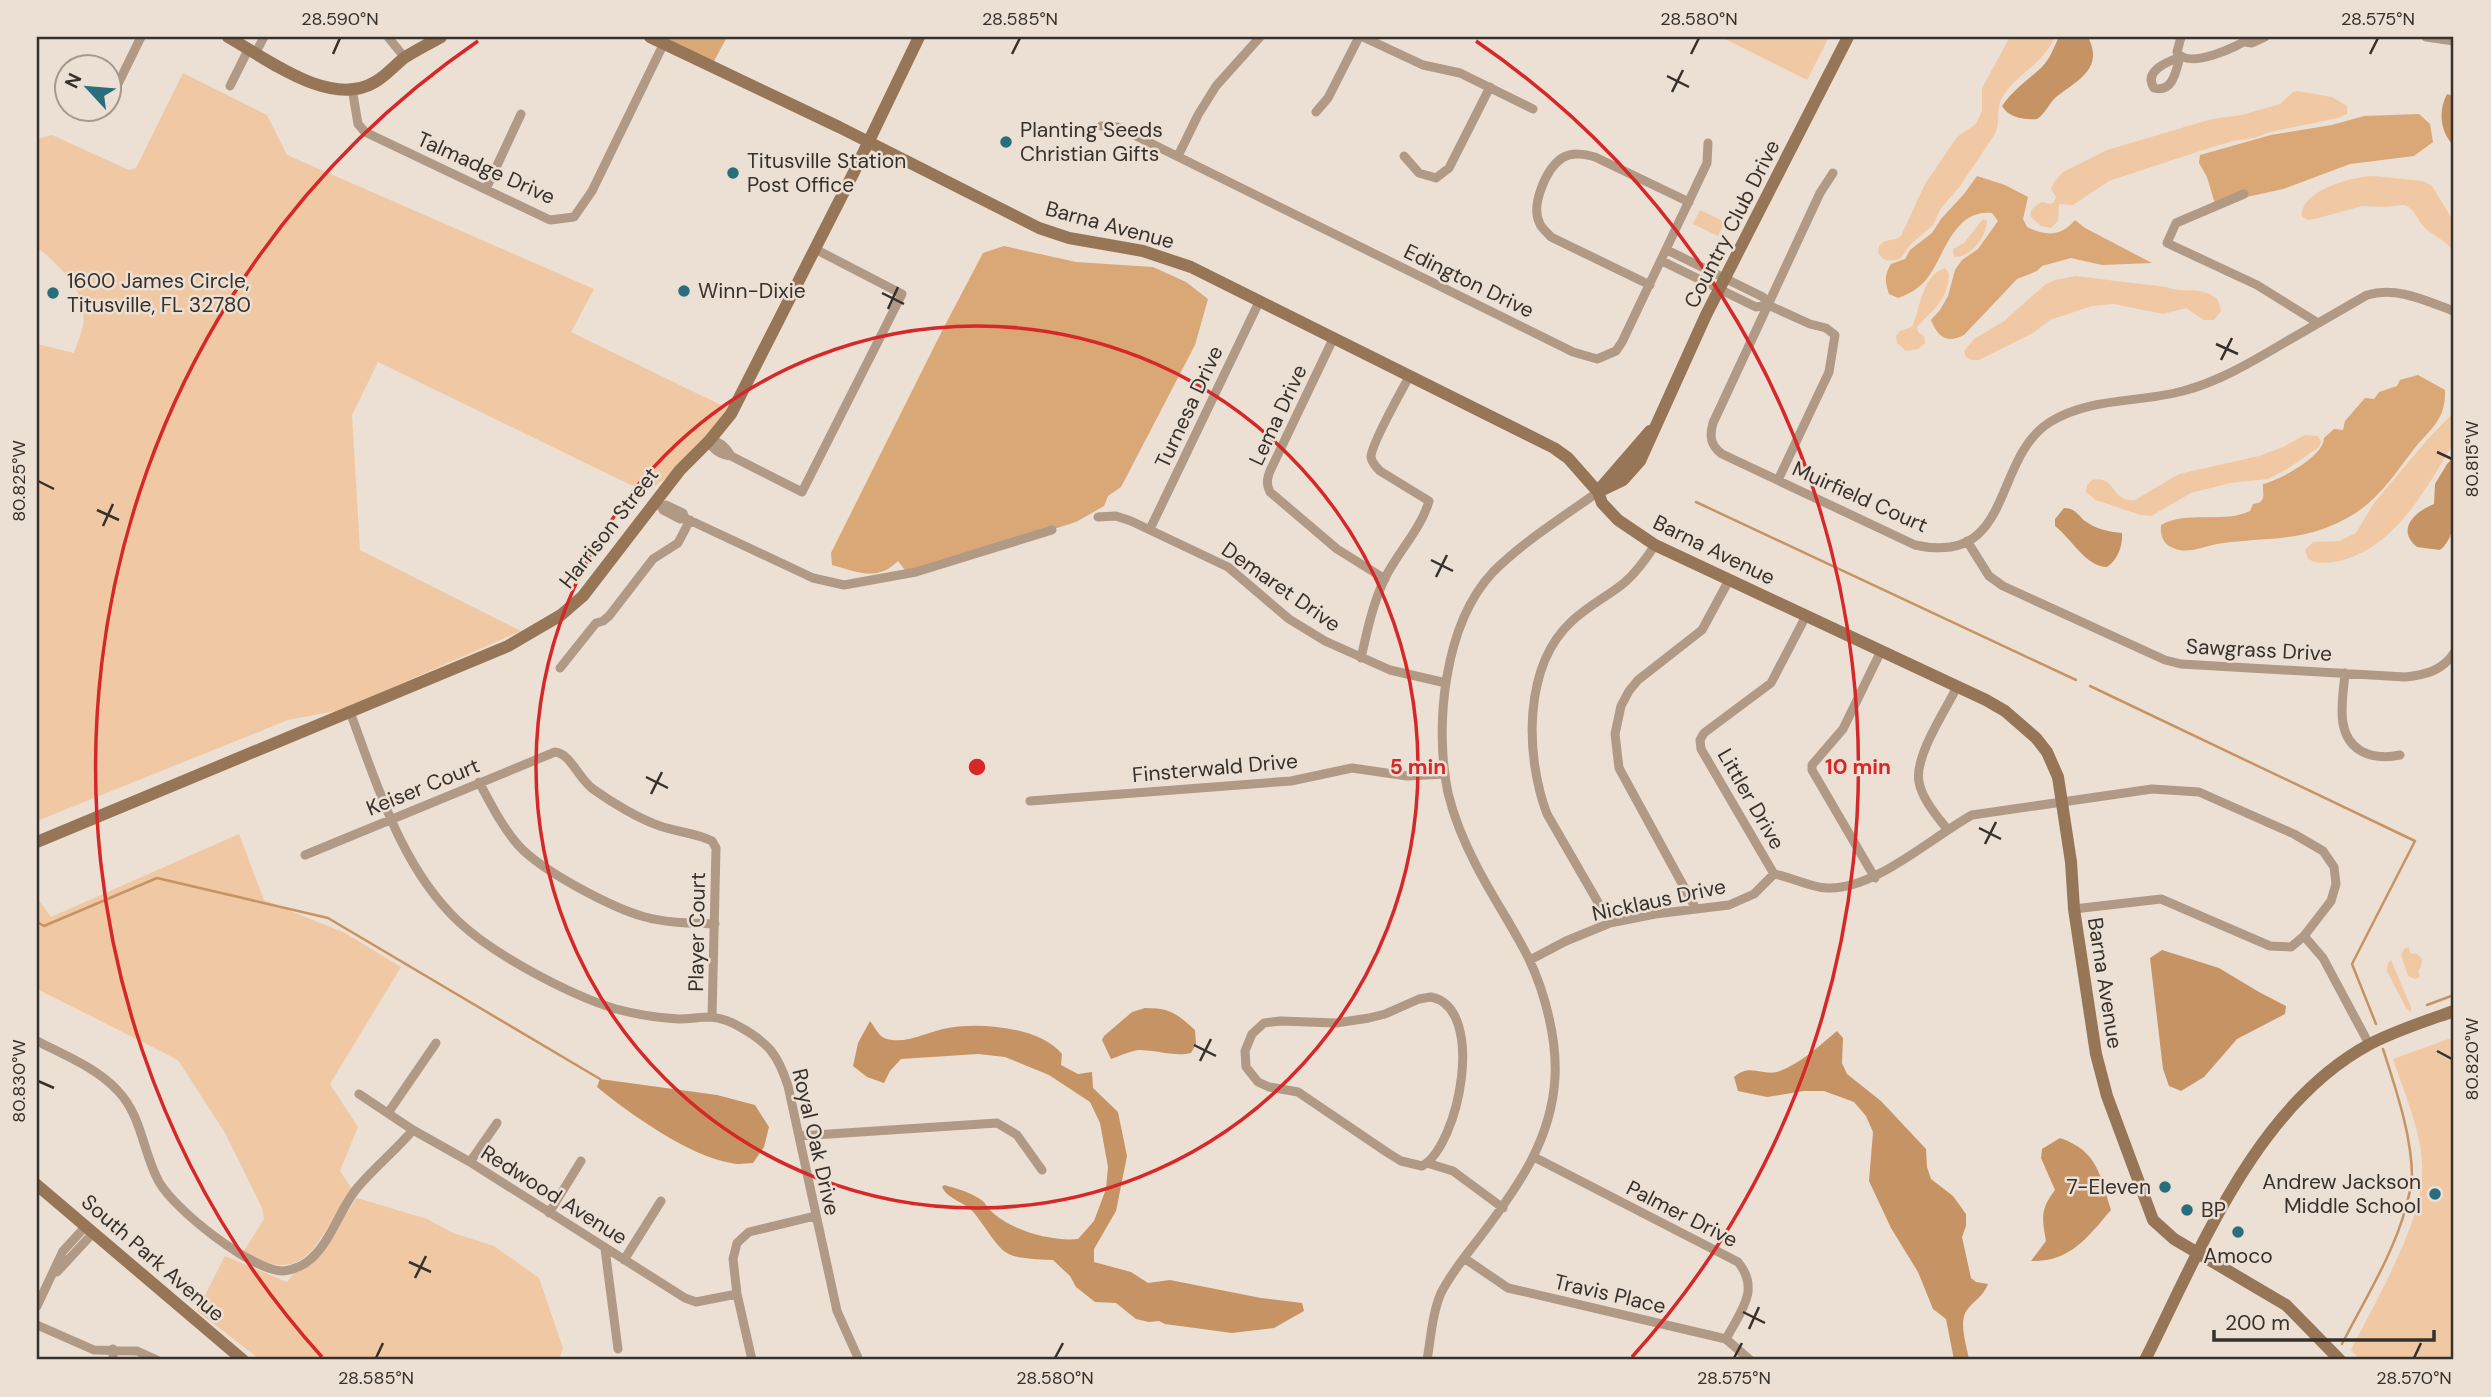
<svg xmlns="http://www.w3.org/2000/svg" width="2491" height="1397" font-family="'DM Sans',sans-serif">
<rect width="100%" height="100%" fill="#ecdfd3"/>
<path fill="#f0c9a4" d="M 1721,37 L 1829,37 L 1807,80 Z
M 2010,37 L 2055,37 C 2042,66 2018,72 2003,96 C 1995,108 2001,121 1995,134 L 1960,186 L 1941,208 L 1933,225 L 1910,245 L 1901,258 C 1892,262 1883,262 1878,253 L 1879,246 C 1886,237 1894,242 1901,236 L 1925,184 L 1957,137 L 1976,124 L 1982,111 L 1982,88 Z
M 183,73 L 267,115 L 287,155 L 594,289 L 571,332 L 729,409 L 671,475 L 645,492 L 378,362 L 352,415 L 360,550 L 521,631 L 341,710 L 288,720 L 37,821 L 37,344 L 74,353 C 77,344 81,335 83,326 C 88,292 61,267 37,247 L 37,139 L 52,135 L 129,170 L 136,168 Z
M 2298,91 L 2332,97 L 2347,106 L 2347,114 L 2338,118 L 2270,132 L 2254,138 L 2233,141 L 2197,152 L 2109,181 L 2073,205 L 2059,204 L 2058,221 L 2051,228 L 2041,226 L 2031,217 C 2029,208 2036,206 2042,202 L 2051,204 L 2054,202 L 2056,197 L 2051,189 L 2054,182 L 2063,172 L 2107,150 L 2212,119 L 2242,115 L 2280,104 L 2293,92 Z
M 2373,176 L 2423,181 L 2432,186 L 2454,222 L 2454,254 C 2449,241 2434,237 2424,227 C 2417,219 2415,210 2405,205 L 2384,207 L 2362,206 L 2315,219 L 2308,220 L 2302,217 C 2300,190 2352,177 2373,176 Z
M 1700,210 L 1725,222 L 1718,236 L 1693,224 Z
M 1983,219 L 1987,221 C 1986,237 1971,258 1954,257 L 1953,249 L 1964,243 Z
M 1945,268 L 1949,274 C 1948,301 1932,310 1917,327 L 1918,332 L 1924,336 L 1925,343 L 1918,349 L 1906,351 L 1897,343 L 1896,336 L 1900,331 L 1912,327 C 1921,308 1921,276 1945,268 Z
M 2075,276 L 2166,287 C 2185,294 2203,285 2218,300 L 2221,311 L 2214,320 L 2204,320 L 2186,308 L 2163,314 L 2114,304 L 2092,306 L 2050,320 L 2033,333 L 1979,360 L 1972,360 L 1966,357 L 1964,351 L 1974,339 L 2004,321 L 2046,284 L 2055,280 Z
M 2454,412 L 2454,440 L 2452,446 C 2424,492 2392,552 2334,562 C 2324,563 2317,564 2308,559 L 2305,550 L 2313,542 L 2339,541 L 2356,533 L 2374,503 L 2427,440 Z
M 2305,435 L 2318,436 L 2321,441 L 2319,447 L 2287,469 L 2268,479 L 2230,483 L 2191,493 L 2151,516 L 2140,515 L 2096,500 L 2086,492 L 2087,485 L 2092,480 C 2117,474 2110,503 2135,500 L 2179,474 L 2259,456 L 2283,447 Z
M 239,834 L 264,900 L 345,933 L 401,967 L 330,1084 L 358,1127 L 340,1171 L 352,1189 C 319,1232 310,1293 244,1251 L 264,1219 L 262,1208 L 225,1133 L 178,1060 L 37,989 L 37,898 L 51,917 Z
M 2409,947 L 2410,953 L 2417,954 L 2422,959 L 2421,967 L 2418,971 L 2420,977 L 2415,979 L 2408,976 L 2401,955 L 2404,949 Z
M 2391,960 L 2411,1007 L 2411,1012 L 2406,1008 L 2387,971 L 2388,963 Z
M 2454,1037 L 2454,1360 L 2360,1360 L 2351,1350 C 2374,1304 2419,1228 2422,1178 C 2425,1138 2405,1096 2393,1059 Z
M 357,1198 L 427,1219 L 453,1233 L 494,1246 L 539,1278 L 563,1348 L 559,1360 L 261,1360 L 197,1311 L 225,1256 L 287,1282 L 296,1271 L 310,1265 Z"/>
<path fill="#daa776" d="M 660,37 L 727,37 L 713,63 Z
M 2419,114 L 2430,124 L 2433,142 L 2414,156 L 2350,164 L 2283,189 L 2215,204 L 2207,177 L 2199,163 L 2200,155 L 2271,135 L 2332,125 L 2364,116 Z
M 1977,176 L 2005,185 L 2028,197 L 2023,219 L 2027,227 C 2045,236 2061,237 2075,220 L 2085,228 L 2152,263 L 2102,265 L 2071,258 L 2042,266 L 2037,271 L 2017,279 L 1964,335 C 1946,344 1938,337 1931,320 L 1940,310 L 1948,296 L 1955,270 L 1962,260 L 1978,249 L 1998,221 L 1992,213 C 1953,209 1945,256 1926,280 C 1918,289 1909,294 1898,298 L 1889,294 C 1885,282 1884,275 1891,264 L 1905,259 L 1910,250 L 1932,233 L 1941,219 L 1964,194 Z
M 1004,246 L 1076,262 L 1153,267 L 1186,282 L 1208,299 L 1195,345 L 1121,487 L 1108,496 L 1104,506 L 1076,522 L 909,575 L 898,561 C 877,582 858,572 832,565 L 831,553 L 943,329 L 983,253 Z
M 2418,375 L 2445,390 C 2446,420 2431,428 2414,449 C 2394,475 2377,502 2347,518 C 2304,542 2269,537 2223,543 C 2207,545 2191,554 2176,549 C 2163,545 2160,536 2161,525 C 2187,510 2222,524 2250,511 L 2253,504 C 2268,503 2262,492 2263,484 C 2280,480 2324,456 2324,438 L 2334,429 L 2343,430 L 2345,421 L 2365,398 L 2374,399 L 2379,392 L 2397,386 L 2400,380 Z"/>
<path fill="#c69464" d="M 2059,37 L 2088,37 C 2105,70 2075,81 2055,98 C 2048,105 2045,114 2037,119 C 2025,120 2009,118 2002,106 C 2013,90 2028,80 2042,67 C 2050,59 2054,47 2059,37 Z
M 2447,94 L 2454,96 L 2454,146 C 2440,132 2438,111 2447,94 Z
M 2454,457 C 2454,483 2462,534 2440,550 L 2417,547 C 2395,529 2416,511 2434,504 L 2435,484 L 2447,464 Z
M 2064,508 C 2077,508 2078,517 2088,523 C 2099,530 2111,532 2122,533 C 2123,545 2118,560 2107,567 C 2086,567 2071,538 2055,526 L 2055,519 Z
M 2162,950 L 2219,968 L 2259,992 L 2286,1006 L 2285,1014 L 2237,1039 L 2204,1077 L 2181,1091 L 2169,1086 L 2163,1069 L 2150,958 Z
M 1145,1008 C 1171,1008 1177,1014 1195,1030 L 1196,1044 L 1191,1053 C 1175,1057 1156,1050 1139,1050 C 1130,1051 1120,1056 1111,1059 L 1102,1040 L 1104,1036 L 1132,1012 Z
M 870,1021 C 874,1026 878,1035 884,1038 C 905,1046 928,1031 948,1028 C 980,1022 1040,1027 1062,1054 L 1061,1065 L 1078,1074 L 1092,1072 L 1093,1088 L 1118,1112 L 1127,1156 L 1116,1211 L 1094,1249 L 1094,1262 L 1131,1272 L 1148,1283 L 1170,1280 L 1261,1298 L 1302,1303 L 1304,1311 L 1274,1328 L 1232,1333 L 1165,1324 L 1159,1321 L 1149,1322 L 1136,1319 L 1116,1303 L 1095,1302 L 1076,1287 L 1070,1276 L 1053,1260 C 998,1258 1006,1255 975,1214 C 966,1202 948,1200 942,1187 L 944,1185 C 956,1188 969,1192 980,1199 C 985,1202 987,1207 991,1211 C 1010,1230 1052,1242 1078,1239 L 1094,1221 L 1106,1189 L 1108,1167 L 1100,1123 L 1090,1102 L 1049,1075 L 1005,1057 L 978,1054 L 901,1059 L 890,1071 L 884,1083 L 867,1077 L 853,1066 L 858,1043 Z
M 1837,1031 L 1843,1038 L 1842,1063 L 1847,1074 L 1881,1101 L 1926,1149 L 1927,1167 L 1931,1179 L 1953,1196 L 1966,1214 L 1966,1226 L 1962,1237 L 1971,1278 L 1976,1282 L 1988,1284 C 1982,1298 1975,1299 1967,1310 C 1958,1322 1967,1346 1969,1360 L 1954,1360 L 1946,1319 L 1933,1309 L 1918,1272 L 1891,1228 L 1869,1181 L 1873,1132 L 1866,1116 L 1854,1102 L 1824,1091 L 1804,1091 L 1767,1097 L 1738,1091 L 1734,1077 C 1750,1063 1762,1076 1777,1072 C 1799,1065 1819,1046 1837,1031 Z
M 600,1079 L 717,1095 L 755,1105 L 769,1127 L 764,1147 L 753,1163 C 746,1163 738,1165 731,1163 C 689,1156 630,1114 597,1087 Z
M 2060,1138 C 2098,1151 2100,1175 2111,1210 C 2087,1238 2070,1262 2031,1261 L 2046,1241 C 2042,1217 2040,1210 2055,1190 L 2041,1158 L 2042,1149 Z"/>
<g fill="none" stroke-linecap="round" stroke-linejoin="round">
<path stroke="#c69464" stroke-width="2.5" d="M 1696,502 L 2076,680
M 2090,686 L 2415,841 L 2352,964 L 2376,1024
M 37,922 L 44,926 L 157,878 L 328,918 L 600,1079
M 2427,1005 L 2454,995
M 2342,1344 C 2365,1299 2393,1255 2406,1207 C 2408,1198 2411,1189 2412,1181 C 2413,1139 2396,1089 2383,1049"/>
<path stroke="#b09985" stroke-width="9" d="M 388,37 L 405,58
M 1363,37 L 1423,65 L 1460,73 L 1533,109
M 2181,37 L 2177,52 C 2188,70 2238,47 2251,37
M 2426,37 L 2454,41
M 2245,42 L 2252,43 L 2265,37
M 256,52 L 264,37
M 2180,57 C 2176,71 2173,93 2154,88 C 2143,71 2167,62 2180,57 Z
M 230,86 L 249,48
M 352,88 L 358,124 L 365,132 L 550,220 L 574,217 L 592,191 L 664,43
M 113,94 L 141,37
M 1316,112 L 1328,98 L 1359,37
M 1101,126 L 1118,127 L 1573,352 L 1597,359 L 1616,351 L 1622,342 L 1707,163 L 1708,143
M 1178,156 L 1198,115 L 1216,86 L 1260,37
M 1404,156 L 1419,173 L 1436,178 L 1449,168 L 1490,87
M 1833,173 L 1820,193 L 1713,423 C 1709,437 1711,446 1722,454 L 1915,545 C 2015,567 1991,459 2050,422 C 2090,397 2139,403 2183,391 C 2221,381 2255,360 2289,340 C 2315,325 2341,310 2367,295 C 2397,286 2426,301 2454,311
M 486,189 L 521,114
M 2244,194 L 2176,223 L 2167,243 L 2257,285 L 2318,323
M 1667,250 L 1763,297 L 1768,305
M 1662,261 L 1756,307 L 1768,305 L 1810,324 L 1826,328 L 1835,335 L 1829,372 L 1778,480
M 1650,285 L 1551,237 C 1548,233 1542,229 1540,224 C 1530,206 1546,169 1562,158 C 1573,152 1584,154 1595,157 L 1689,202
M 1334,337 L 1270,471 C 1267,479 1266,484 1270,492 L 1337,549 L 1385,579
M 709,441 C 713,450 721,455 731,456 L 802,492 L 902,294 L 815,249
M 709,441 C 719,440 726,447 731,456
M 655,503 L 662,507 L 663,510 L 680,519 L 685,518 L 813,578 L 844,585 L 916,572 L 1052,530
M 662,507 L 666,505 L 683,513 L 685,518
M 1098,517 L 1116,516 L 1131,521 L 1228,567 L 1289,619 L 1325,641 L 1390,670 L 1446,683
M 1150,529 L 1260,300
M 1967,541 L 1989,576 L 2003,586 L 2165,660 L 2181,664 L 2405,677 C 2425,675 2442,671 2454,653
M 1361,658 C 1367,631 1373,603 1385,578 C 1398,552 1421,529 1429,501 L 1380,471 C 1376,467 1372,463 1371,457 C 1371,444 1402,390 1410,375
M 560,668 L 596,623 L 603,621 L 609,616 L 653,559 L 678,543 L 690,520
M 2345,673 C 2343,699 2334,735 2361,751 C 2374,758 2386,758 2400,755
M 350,712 C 377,784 401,868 459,922 C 494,955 570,995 616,1009 C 635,1014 659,1018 679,1019 C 689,1019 700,1017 710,1017 C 721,1018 732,1022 740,1027 C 769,1043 778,1055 788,1086 L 837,1311 L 859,1360
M 479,782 C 491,804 502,827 519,846 C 542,871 612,908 645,917 C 667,923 692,923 715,924
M 1030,801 L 1291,781 L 1352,768 L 1407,776 L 1445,774
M 1947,829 C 1937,816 1922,799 1919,782 C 1914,757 1945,711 1957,687
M 305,855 L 555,752 C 570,753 579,779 593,789 C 611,802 639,819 660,826 C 677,832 696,833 712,841 L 716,848 L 712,1017
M 1774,874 L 1701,749 L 1700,740 L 1704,733 L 1771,683 L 1806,616
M 1875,878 L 1812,770 L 1812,765 L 1843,729 L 1881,651
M 1696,909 L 1619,768 L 1615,734 L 1621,706 L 1629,691 L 1638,680 L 1702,630 L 1729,580
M 1610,923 L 1547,814 C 1525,756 1523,666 1572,621 C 1588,606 1608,596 1624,583 C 1637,572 1646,559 1655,545
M 2304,936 L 2323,958 L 2369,1044
M 1530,960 L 1566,941 L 1610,923 L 1655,914 L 1729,905 L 1754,894 L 1774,874 C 1792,877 1809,887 1827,888 C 1873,891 1932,837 1972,815 L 2152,789 L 2199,792 L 2294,834 L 2323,851 L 2334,867 L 2336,884 L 2331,901 L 2304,936 L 2291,947 L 2270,946 L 2161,899 L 2074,909
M 1431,997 C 1487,1008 1459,1146 1422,1166 L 1401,1161 L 1388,1153 L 1298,1092 L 1269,1087 L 1258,1082 L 1246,1067 L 1245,1051 L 1252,1034 L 1264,1023 L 1280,1021 L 1336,1023 L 1369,1018 L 1385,1014 L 1419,999 Z
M 37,1041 C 64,1055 97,1068 118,1091 C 142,1116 143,1153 159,1182 C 176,1211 250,1269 282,1271 C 289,1271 302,1266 307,1262 C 331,1244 339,1209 358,1187 C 375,1167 396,1150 413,1130
M 359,1094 L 413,1130 L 470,1162 L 685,1298 L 696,1302 L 737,1294
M 388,1113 L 436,1043
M 799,1136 L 997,1123 L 1017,1135 L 1042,1170
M 1534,1157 L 1738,1262 C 1761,1290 1740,1312 1726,1339
M 470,1162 L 497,1123
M 1427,1163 L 1453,1171 L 1503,1208
M 549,1213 L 581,1161
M 605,1249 L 618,1349
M 1464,1258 L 1508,1288 L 1726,1339 L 1750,1360
M 624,1260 L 661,1201
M 57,1272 L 93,1233
M 37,1306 L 63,1251 L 86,1226
M 37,1325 L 94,1350 L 137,1351 L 157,1360
M 113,1360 L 113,1349
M 752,1360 L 737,1294 L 733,1259 L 737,1243 L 749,1232 L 815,1216
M 1427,1360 C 1431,1338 1432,1314 1441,1293 C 1451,1273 1467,1254 1480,1237 C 1517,1188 1552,1140 1555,1077 C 1557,1039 1545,993 1529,959 C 1513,927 1493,898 1477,867 C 1465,844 1454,818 1448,793 C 1434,726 1444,624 1493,572 C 1524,541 1563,517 1598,492"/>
<path stroke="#977657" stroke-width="12" d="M 228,37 C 266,58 330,109 375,82 C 386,76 394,66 404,58 C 416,50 429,44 441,37
M 650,37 L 839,127 L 1039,228 L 1069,238 L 1143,251 L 1191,267 L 1554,448 L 1568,458 L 1598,492 L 1602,503 L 1618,520 L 1655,545 L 1986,700 L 2005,711 L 2036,738 L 2047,752 L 2058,777 L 2071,862 L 2074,909 L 2096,1054 L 2107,1096 L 2153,1220 L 2174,1239 L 2286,1305 L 2340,1360
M 1598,491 L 1650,431
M 1598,492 L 1623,480 L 1640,461 L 1706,315 L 1848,37
M 37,842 L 508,646 L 561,615 L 583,596 L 680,470 L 709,441 L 731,414 L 854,172 L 919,37
M 37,1185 L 243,1360
M 2145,1360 C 2200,1251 2256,1105 2370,1044 C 2397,1030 2426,1021 2454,1011"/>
</g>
<path fill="none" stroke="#36312c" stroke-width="2.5" d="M 333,54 L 340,38M 1012,54 L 1020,38M 1691,54 L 1699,38M 2370,54 L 2378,38M 1667,76 L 1689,87M 1672,92 L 1683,70M 882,293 L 904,304M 888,309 L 898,287M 2216,344 L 2238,354M 2221,360 L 2232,338M 2437,452 L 2452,459M 38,481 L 54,489M 97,510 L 119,520M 103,526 L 113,504M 1431,560 L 1453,571M 1436,577 L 1447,555M 646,777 L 668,788M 651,794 L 662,772M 1979,828 L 2001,839M 1985,844 L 1996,822M 1194,1045 L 1216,1056M 2437,1051 L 2452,1059M 1200,1061 L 1211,1039M 38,1081 L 54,1088M 409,1262 L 431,1272M 415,1278 L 426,1256M 1743,1312 L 1765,1323M 1749,1329 L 1759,1307M 376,1358 L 383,1343M 1055,1358 L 1063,1343M 1734,1358 L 1742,1343M 2414,1358 L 2421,1343"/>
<g fill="none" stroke="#d62828" stroke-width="3.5">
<circle cx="977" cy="767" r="441"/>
<path d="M322 1357A881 881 0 0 1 478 41M1476 41A881 881 0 0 1 1632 1357"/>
</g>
<g fill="#296e7d" stroke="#ecdfd3" stroke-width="2.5">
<circle cx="1006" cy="142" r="7"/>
<circle cx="733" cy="173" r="7"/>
<circle cx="684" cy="291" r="7"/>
<circle cx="53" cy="293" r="7"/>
<circle cx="2165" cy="1187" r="7"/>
<circle cx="2435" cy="1194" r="7"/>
<circle cx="2187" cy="1210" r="7"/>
<circle cx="2238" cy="1232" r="7"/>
</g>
<g text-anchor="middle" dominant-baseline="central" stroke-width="5" stroke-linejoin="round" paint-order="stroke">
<g font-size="21" fill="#36312c" stroke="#ecdfd3" text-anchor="start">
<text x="1020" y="130">Planting Seeds<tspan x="1020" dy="24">Christian Gifts</tspan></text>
<text x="747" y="161">Titusville Station<tspan x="747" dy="24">Post Office</tspan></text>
<text x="67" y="281">1600 James Circle,<tspan x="67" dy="24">Titusville, FL 32780</tspan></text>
<text x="698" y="291">Winn-Dixie</text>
<text x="2421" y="1182" text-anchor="end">Andrew Jackson<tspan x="2421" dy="24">Middle School</tspan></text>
<text x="2151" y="1187" text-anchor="end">7-Eleven</text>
<text x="2201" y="1210">BP</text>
<text x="2238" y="1256" text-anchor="middle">Amoco</text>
</g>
<g font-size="21" fill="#36312c" stroke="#ecdfd3">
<text transform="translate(486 168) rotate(24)">Talmadge Drive</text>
<text transform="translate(1732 224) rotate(-63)">Country Club Drive</text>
<text transform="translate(1110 225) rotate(15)">Barna Avenue</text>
<text transform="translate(1469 281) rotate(26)">Edington Drive</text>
<text transform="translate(1189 407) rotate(-65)">Turnesa Drive</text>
<text transform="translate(1278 415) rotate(-65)">Lema Drive</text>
<text transform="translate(1860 497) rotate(24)">Muirfield Court</text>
<text transform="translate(609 528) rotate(-52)">Harrison Street</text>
<text transform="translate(1714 550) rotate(26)">Barna Avenue</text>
<text transform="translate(1281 587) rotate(35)">Demaret Drive</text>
<text transform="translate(2259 650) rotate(3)">Sawgrass Drive</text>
<text transform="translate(1215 768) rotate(-5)">Finsterwald Drive</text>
<text transform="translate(423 787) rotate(-22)">Keiser Court</text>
<text transform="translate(1751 799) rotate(60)">Littler Drive</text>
<text transform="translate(1659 900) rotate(-12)">Nicklaus Drive</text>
<text transform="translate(697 932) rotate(-89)">Player Court</text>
<text transform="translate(2105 983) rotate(81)">Barna Avenue</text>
<text transform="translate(816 1142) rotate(77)">Royal Oak Drive</text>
<text transform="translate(554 1195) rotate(32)">Redwood Avenue</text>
<text transform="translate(1682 1214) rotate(27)">Palmer Drive</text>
<text transform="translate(153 1258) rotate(41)">South Park Avenue</text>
<text transform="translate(1610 1294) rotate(13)">Travis Place</text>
</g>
</g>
<circle cx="977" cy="767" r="10" fill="#d62828" stroke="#ecdfd3" stroke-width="3.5"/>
<g font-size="21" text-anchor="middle" font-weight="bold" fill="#d62828" stroke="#ecdfd3" stroke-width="5" stroke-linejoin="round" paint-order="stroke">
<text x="1418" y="774">5 min</text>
<text x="1858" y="774">10 min</text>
</g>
<rect width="2491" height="1397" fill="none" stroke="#ecdfd3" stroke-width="77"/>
<g transform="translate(88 88) rotate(296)"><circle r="33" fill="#ecdfd3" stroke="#a39990" stroke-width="2"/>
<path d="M0-5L12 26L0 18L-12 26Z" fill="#296e7d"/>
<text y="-10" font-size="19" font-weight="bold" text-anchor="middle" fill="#36312c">N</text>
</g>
<path d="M2214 1330v10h220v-10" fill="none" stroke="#36312c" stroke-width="3.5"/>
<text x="2225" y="1330" font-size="21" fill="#36312c" stroke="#ecdfd3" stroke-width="5" paint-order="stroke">200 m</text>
<rect x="38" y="38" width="2414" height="1320" fill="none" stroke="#36312c" stroke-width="2.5"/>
<g font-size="18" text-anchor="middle" fill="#36312c">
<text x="340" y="25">28.590°N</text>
<text x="1020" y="25">28.585°N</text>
<text x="1699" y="25">28.580°N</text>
<text x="2378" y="25">28.575°N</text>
<text transform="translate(2472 459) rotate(-90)" y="6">80.815°W</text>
<text transform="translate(19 481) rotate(-90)" y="6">80.825°W</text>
<text transform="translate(2472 1059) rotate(-90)" y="6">80.820°W</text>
<text transform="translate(19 1081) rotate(-90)" y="6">80.830°W</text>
<text x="376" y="1384">28.585°N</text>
<text x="1055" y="1384">28.580°N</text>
<text x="1734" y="1384">28.575°N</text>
<text x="2414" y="1384">28.570°N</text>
</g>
</svg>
